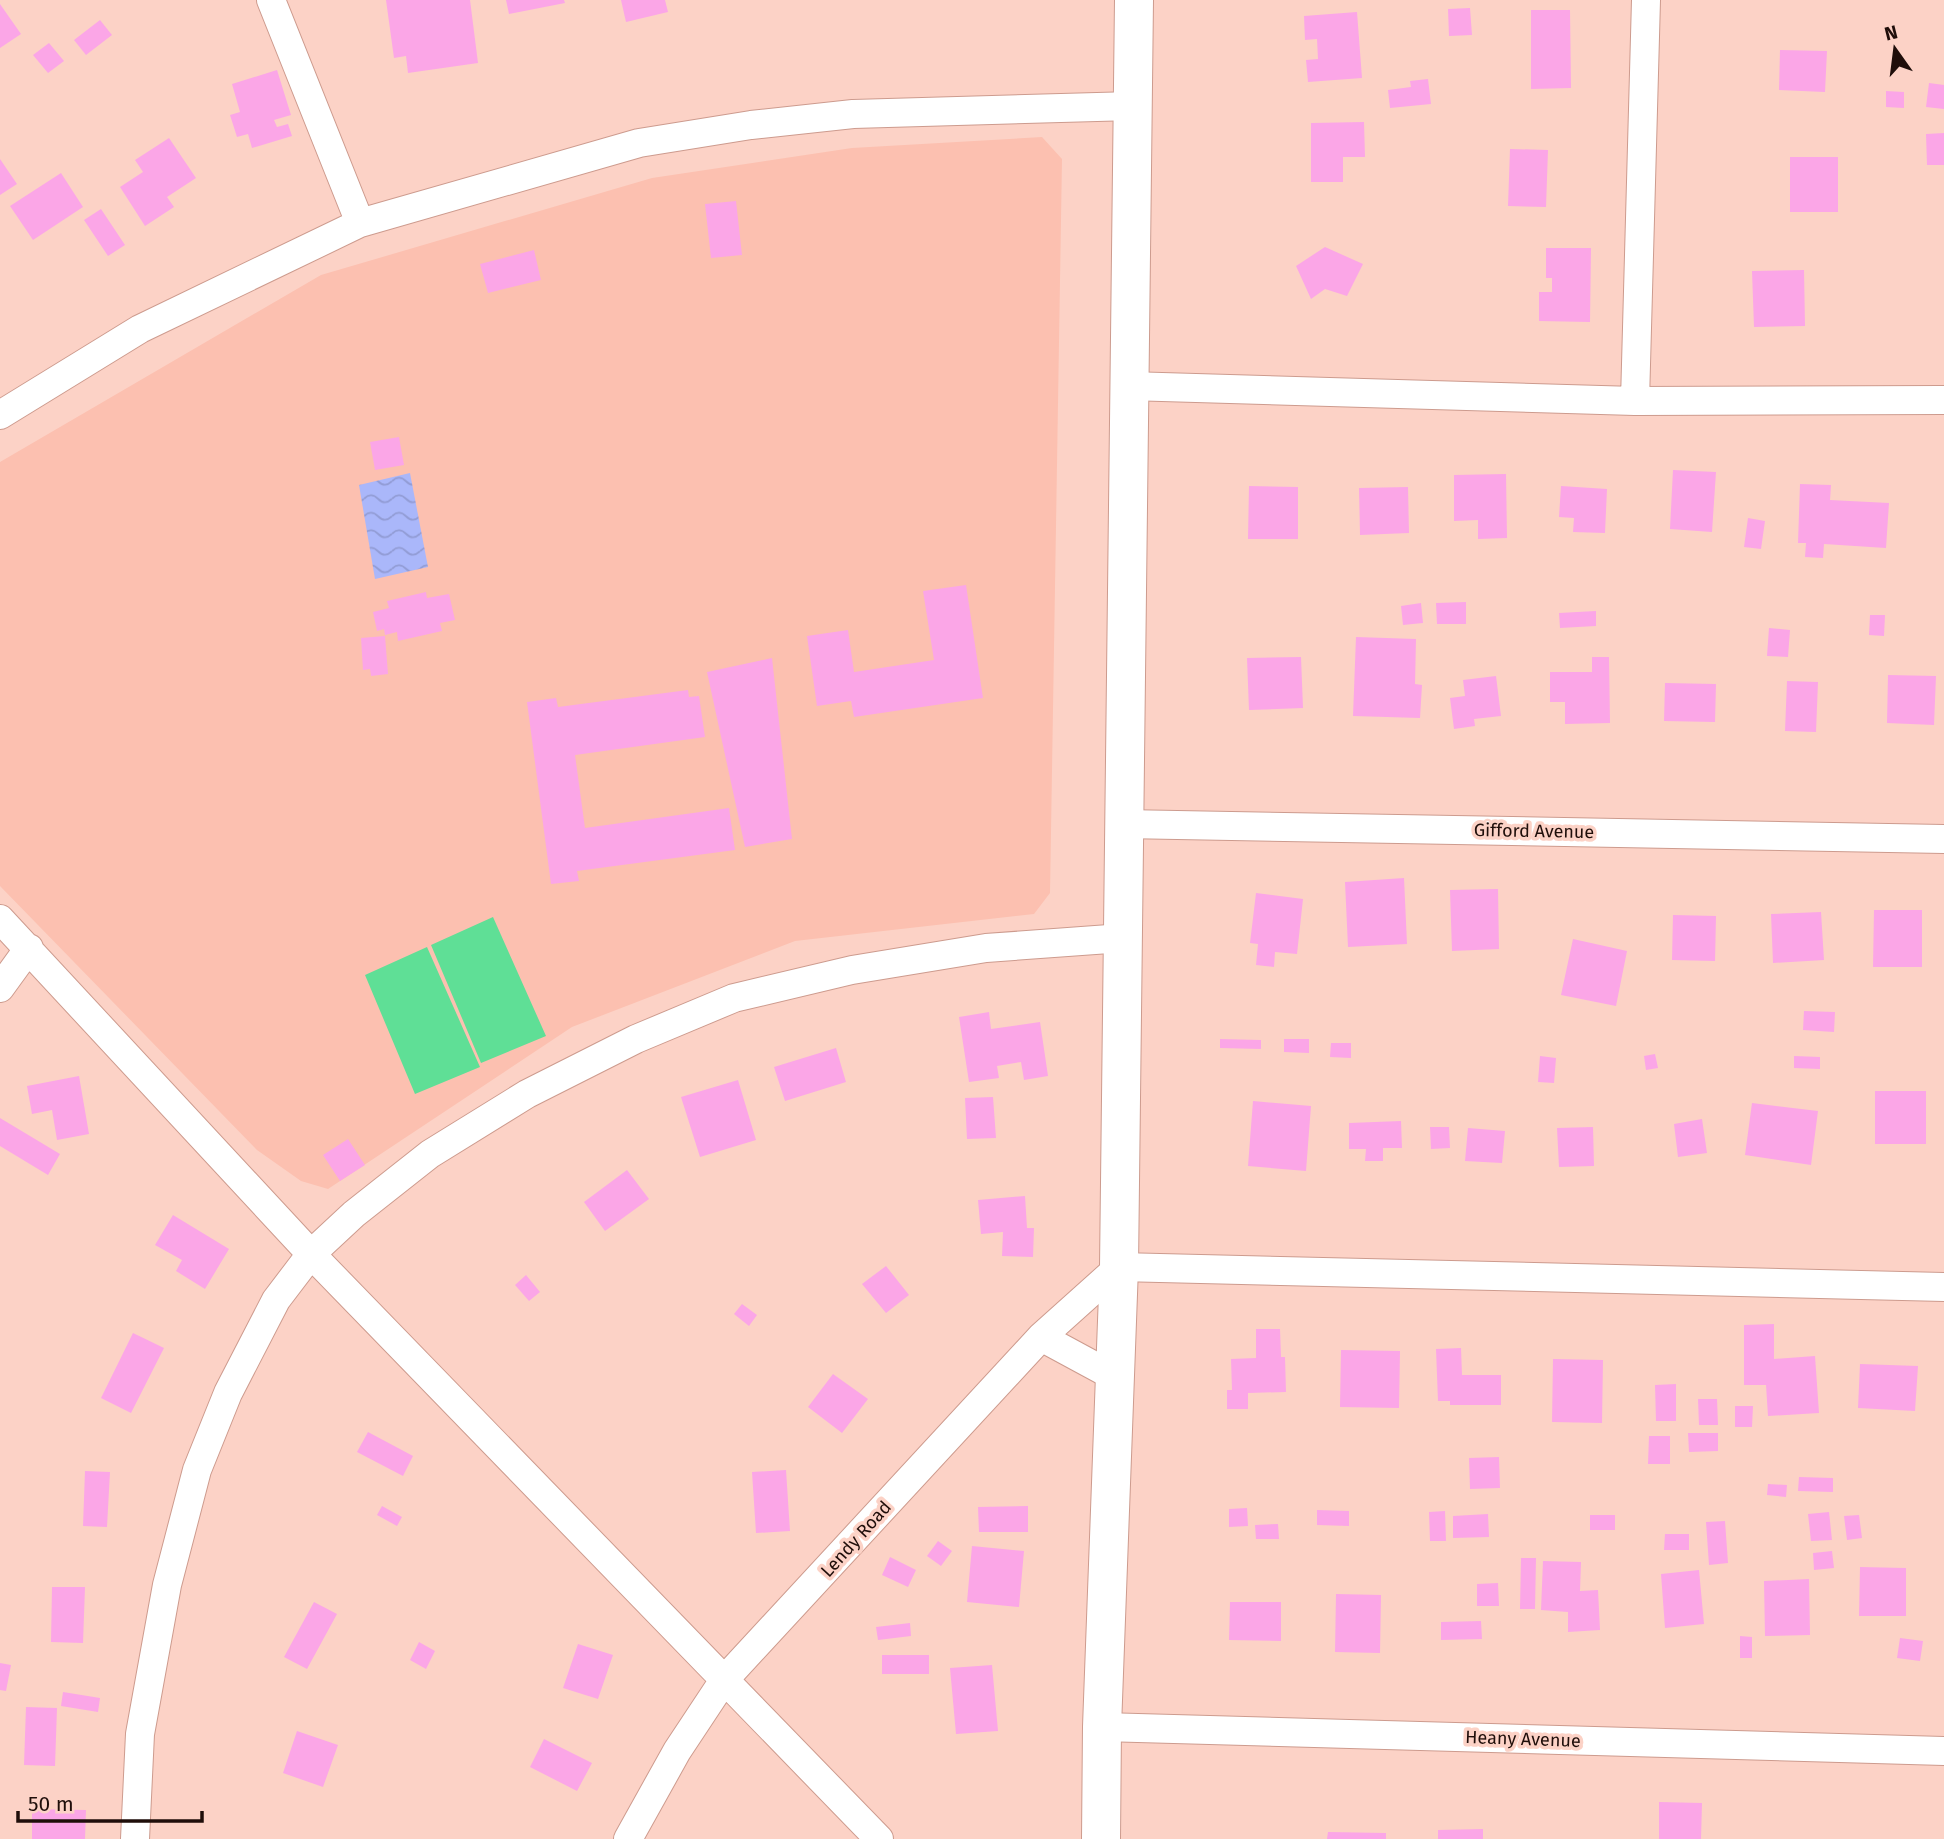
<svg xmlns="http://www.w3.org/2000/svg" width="1944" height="1839" font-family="'Fira Sans',sans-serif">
<defs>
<pattern id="water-waves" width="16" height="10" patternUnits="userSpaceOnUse" patternTransform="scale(1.75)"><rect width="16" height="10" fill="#aab7fa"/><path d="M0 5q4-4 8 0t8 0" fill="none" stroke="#929cd5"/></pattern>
</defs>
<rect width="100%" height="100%" fill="#fcd2c6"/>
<path fill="#fcc0b0" d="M 1042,137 L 1062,159 L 1050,893 L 1034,914 L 795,941 L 572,1027 L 328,1189 L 301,1181 L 257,1150 L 0,886 L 0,462 L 321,275 L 652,178 L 852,148 Z"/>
<path fill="#5fdf96" d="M 493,917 L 546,1036 L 481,1063 L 431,945 Z
M 427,947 L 480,1067 L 415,1094 L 365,975 Z"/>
<path fill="url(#water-waves)" d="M 410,473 L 428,567 L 375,579 L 359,485 Z"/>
<path fill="#fba6e7" d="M 386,0 L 470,0 L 478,63 L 408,73 L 406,56 L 394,58 Z
M 506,0 L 564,0 L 565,3 L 509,14 Z
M 621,0 L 665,0 L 668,12 L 626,22 Z
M 0,4 L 21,34 L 0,48 Z
M 1470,8 L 1472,35 L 1449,36 L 1448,9 Z
M 1531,10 L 1570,10 L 1571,88 L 1531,89 Z
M 1357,12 L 1362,78 L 1308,82 L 1306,60 L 1318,59 L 1317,39 L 1305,40 L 1304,16 Z
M 100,20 L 112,35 L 86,55 L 74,40 Z
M 49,43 L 64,61 L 48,73 L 33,55 Z
M 1780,50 L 1827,51 L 1825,92 L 1779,90 Z
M 277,70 L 291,115 L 274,120 L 277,127 L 288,124 L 292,136 L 252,148 L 248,134 L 237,137 L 230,115 L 240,112 L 232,84 Z
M 1428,79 L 1431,104 L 1390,108 L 1388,90 L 1411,87 L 1410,81 Z
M 1929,83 L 1944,85 L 1944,109 L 1926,107 Z
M 1886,91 L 1904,92 L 1904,108 L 1886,107 Z
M 1364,122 L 1365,157 L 1343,157 L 1343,182 L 1311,182 L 1311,123 Z
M 1944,133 L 1944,165 L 1927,165 L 1926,134 Z
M 169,138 L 196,178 L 167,197 L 174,207 L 145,226 L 120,187 L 143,172 L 135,160 Z
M 1510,149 L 1548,150 L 1546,207 L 1508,206 Z
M 1790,157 L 1838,157 L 1838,212 L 1790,212 Z
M 0,159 L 17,184 L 0,195 Z
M 61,173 L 83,207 L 33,240 L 10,206 Z
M 736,201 L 742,255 L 711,258 L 705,204 Z
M 101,209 L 125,245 L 108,256 L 84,220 Z
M 1325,247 L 1363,264 L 1347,296 L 1325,289 L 1311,299 L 1296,266 Z
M 1546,248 L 1591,248 L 1590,322 L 1539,321 L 1539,292 L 1552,292 L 1552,278 L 1546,278 Z
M 534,250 L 541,280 L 488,293 L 480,264 Z
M 1804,270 L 1805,326 L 1754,327 L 1752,271 Z
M 399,437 L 404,465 L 375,470 L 370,442 Z
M 1673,470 L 1716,472 L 1712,532 L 1670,529 Z
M 1506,474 L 1507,538 L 1478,539 L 1478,520 L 1454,521 L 1454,475 Z
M 1800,484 L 1831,485 L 1830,500 L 1889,503 L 1886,548 L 1824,544 L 1823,558 L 1805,557 L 1806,543 L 1798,543 Z
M 1249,486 L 1298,487 L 1298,539 L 1248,539 Z
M 1561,486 L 1607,489 L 1605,533 L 1573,532 L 1574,518 L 1559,517 Z
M 1408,487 L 1409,533 L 1360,535 L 1359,488 Z
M 1748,518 L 1765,521 L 1761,549 L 1744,547 Z
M 966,585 L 983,698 L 854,717 L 851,701 L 817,706 L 807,636 L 848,630 L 854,672 L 934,660 L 923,591 Z
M 426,592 L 427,598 L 449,594 L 455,620 L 440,623 L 442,631 L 398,641 L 397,632 L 385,635 L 384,629 L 377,631 L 373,612 L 389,608 L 387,601 Z
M 1466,602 L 1466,624 L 1437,624 L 1436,603 Z
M 1421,603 L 1423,623 L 1403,625 L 1401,606 Z
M 1596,611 L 1596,626 L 1560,628 L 1559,613 Z
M 1870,615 L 1885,615 L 1884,636 L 1869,635 Z
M 1769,628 L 1790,630 L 1788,657 L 1767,656 Z
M 385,636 L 388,674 L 371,676 L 370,669 L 363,670 L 361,638 Z
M 1356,637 L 1416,639 L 1415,684 L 1422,685 L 1420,718 L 1353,716 Z
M 1301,657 L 1303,708 L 1249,710 L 1247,658 Z
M 1592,657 L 1609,657 L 1610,723 L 1565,724 L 1565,702 L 1550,702 L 1550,672 L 1592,672 Z
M 772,658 L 792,839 L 745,847 L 707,672 Z
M 1888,675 L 1936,676 L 1934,725 L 1887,723 Z
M 1496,676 L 1501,716 L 1474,719 L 1475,726 L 1454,729 L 1450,698 L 1465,696 L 1463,680 Z
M 1787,681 L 1818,682 L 1816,732 L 1785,731 Z
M 1665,683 L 1716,684 L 1715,722 L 1664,721 Z
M 688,690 L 689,697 L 699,696 L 705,737 L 575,755 L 585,828 L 729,808 L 735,850 L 577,871 L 579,881 L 551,884 L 527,702 L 556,698 L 558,707 Z
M 1404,878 L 1407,944 L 1348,947 L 1345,882 Z
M 1498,889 L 1499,949 L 1452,951 L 1450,890 Z
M 1256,893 L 1303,899 L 1297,954 L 1275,952 L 1274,967 L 1256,965 L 1258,944 L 1250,943 Z
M 1874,910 L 1922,910 L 1922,967 L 1873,967 Z
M 1821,912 L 1824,960 L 1773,963 L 1771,914 Z
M 1673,915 L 1716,916 L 1715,961 L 1672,960 Z
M 1573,939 L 1627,951 L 1616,1006 L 1561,995 Z
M 1804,1011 L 1835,1012 L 1834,1032 L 1803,1030 Z
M 989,1012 L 991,1029 L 1040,1022 L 1048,1076 L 1024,1080 L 1021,1062 L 997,1066 L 999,1078 L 969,1082 L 959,1017 Z
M 1220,1039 L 1261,1040 L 1261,1049 L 1220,1048 Z
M 1284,1039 L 1309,1039 L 1309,1053 L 1284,1052 Z
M 1331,1043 L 1351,1043 L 1351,1058 L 1330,1057 Z
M 836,1048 L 846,1082 L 785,1101 L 774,1067 Z
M 1655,1054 L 1658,1068 L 1646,1070 L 1644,1056 Z
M 1540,1056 L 1556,1058 L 1554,1083 L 1538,1082 Z
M 1794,1056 L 1820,1057 L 1820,1069 L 1794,1068 Z
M 79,1076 L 89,1134 L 57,1140 L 52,1110 L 32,1114 L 27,1086 Z
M 738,1080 L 756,1140 L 700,1157 L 681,1097 Z
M 1875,1091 L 1926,1091 L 1926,1144 L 1875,1144 Z
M 993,1097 L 996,1138 L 967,1139 L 965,1098 Z
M 1253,1101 L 1311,1106 L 1306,1171 L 1248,1166 Z
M 1752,1103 L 1818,1111 L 1811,1165 L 1745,1155 Z
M 0,1118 L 60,1154 L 48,1175 L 0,1146 Z
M 1702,1119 L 1707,1153 L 1678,1157 L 1674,1124 Z
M 1401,1121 L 1402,1148 L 1383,1148 L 1383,1161 L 1365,1161 L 1366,1149 L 1349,1149 L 1349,1123 Z
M 1430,1127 L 1449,1127 L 1450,1148 L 1431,1149 Z
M 1593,1127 L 1594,1166 L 1559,1167 L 1557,1128 Z
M 1468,1128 L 1505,1131 L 1502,1163 L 1465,1161 Z
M 348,1139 L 365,1165 L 340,1181 L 323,1155 Z
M 627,1170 L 649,1199 L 605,1231 L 584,1202 Z
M 1025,1196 L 1027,1228 L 1034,1228 L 1033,1257 L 1002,1256 L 1003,1232 L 981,1234 L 978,1200 Z
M 173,1215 L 229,1249 L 205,1289 L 176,1271 L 182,1260 L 155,1245 Z
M 886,1266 L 909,1295 L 886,1313 L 862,1284 Z
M 526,1275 L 540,1292 L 529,1301 L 515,1285 Z
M 742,1304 L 757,1315 L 749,1326 L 734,1314 Z
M 1774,1324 L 1774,1359 L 1815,1356 L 1819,1413 L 1768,1416 L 1766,1385 L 1744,1385 L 1744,1325 Z
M 1256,1329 L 1280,1329 L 1281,1357 L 1285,1357 L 1286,1392 L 1248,1393 L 1248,1409 L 1227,1409 L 1227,1390 L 1232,1390 L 1231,1359 L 1256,1358 Z
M 133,1333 L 164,1348 L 131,1413 L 101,1398 Z
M 1461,1348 L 1462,1375 L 1501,1375 L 1501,1405 L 1450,1405 L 1450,1401 L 1438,1401 L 1436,1349 Z
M 1341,1350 L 1400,1351 L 1399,1408 L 1340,1407 Z
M 1553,1359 L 1603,1360 L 1602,1423 L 1552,1422 Z
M 1860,1364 L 1918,1366 L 1915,1411 L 1858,1408 Z
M 833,1374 L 868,1399 L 842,1433 L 808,1407 Z
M 1676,1384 L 1676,1421 L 1656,1421 L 1655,1385 Z
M 1698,1399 L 1717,1399 L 1718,1425 L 1699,1425 Z
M 1735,1406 L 1753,1406 L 1752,1427 L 1735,1427 Z
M 368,1432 L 413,1456 L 403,1476 L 357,1452 Z
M 1688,1433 L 1718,1433 L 1718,1451 L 1689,1452 Z
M 1649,1436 L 1670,1436 L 1670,1464 L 1648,1464 Z
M 1499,1457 L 1500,1488 L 1470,1489 L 1469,1458 Z
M 786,1470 L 790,1531 L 756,1533 L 752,1472 Z
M 85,1471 L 110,1472 L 107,1527 L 83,1526 Z
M 1799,1477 L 1833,1478 L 1833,1492 L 1798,1491 Z
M 1768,1484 L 1787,1485 L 1786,1497 L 1767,1495 Z
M 382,1506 L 402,1517 L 397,1526 L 377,1515 Z
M 1028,1506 L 1028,1532 L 979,1532 L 978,1507 Z
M 1247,1508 L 1248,1526 L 1229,1527 L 1229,1509 Z
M 1317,1510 L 1349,1511 L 1349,1526 L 1317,1525 Z
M 1445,1511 L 1446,1541 L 1430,1541 L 1429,1512 Z
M 1829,1512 L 1832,1540 L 1811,1541 L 1808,1514 Z
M 1488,1514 L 1489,1537 L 1453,1538 L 1453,1516 Z
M 1590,1515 L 1615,1515 L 1615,1530 L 1590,1530 Z
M 1859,1515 L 1862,1538 L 1847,1540 L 1844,1516 Z
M 1725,1521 L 1728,1563 L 1709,1565 L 1706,1522 Z
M 1278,1524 L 1279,1539 L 1256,1539 L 1255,1525 Z
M 1665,1534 L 1689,1534 L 1689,1550 L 1664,1550 Z
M 938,1541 L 952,1551 L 941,1566 L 927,1556 Z
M 972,1546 L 1024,1551 L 1019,1607 L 967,1602 Z
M 1832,1551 L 1834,1568 L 1814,1570 L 1813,1553 Z
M 890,1557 L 916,1570 L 908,1587 L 882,1575 Z
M 1521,1558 L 1536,1558 L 1535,1609 L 1520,1609 Z
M 1543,1561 L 1581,1562 L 1580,1591 L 1598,1590 L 1600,1630 L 1568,1632 L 1568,1612 L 1541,1610 Z
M 1860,1567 L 1906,1568 L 1906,1616 L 1859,1616 Z
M 1699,1570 L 1704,1624 L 1665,1628 L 1661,1574 Z
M 1809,1579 L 1810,1635 L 1765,1636 L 1764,1581 Z
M 1498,1583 L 1499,1606 L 1477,1606 L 1477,1584 Z
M 52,1587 L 85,1587 L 83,1643 L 51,1642 Z
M 1336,1594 L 1381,1595 L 1380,1653 L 1335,1652 Z
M 314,1602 L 337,1614 L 307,1669 L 284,1657 Z
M 1230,1602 L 1281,1602 L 1281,1641 L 1229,1640 Z
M 1481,1621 L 1482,1639 L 1441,1640 L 1441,1622 Z
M 910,1623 L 911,1636 L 878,1640 L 876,1627 Z
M 1740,1636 L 1752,1637 L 1752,1658 L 1740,1658 Z
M 1900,1638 L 1923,1641 L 1920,1661 L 1897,1658 Z
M 419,1642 L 435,1651 L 426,1669 L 410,1660 Z
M 578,1644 L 613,1655 L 598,1699 L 563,1688 Z
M 882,1655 L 929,1655 L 929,1674 L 882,1674 Z
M 0,1663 L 11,1665 L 6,1691 L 0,1690 Z
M 992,1665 L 998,1731 L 956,1734 L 950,1668 Z
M 63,1692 L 100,1698 L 98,1712 L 61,1706 Z
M 26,1707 L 57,1708 L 55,1766 L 24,1765 Z
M 297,1731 L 338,1745 L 323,1787 L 283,1773 Z
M 544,1739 L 592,1763 L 577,1791 L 530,1767 Z
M 1659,1802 L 1702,1803 L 1701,1839 L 1659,1839 Z
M 32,1809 L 86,1810 L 85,1839 L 32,1839 Z
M 1483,1829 L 1483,1839 L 1438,1839 L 1438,1830 Z
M 1328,1832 L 1386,1833 L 1386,1839 L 1327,1839 Z"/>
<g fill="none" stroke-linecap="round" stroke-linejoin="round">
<g stroke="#cd9b8e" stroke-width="30">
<path id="street" d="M 271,0 L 360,223
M 1128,386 L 1635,401 L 1944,400
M 1635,401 L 1646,0
M 0,415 L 140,329 L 360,223 L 639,143 L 751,125 L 853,114 L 1133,106
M 1123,824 L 1944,839
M 0,919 L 311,1254 L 879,1839
M 0,988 L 29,948
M 1041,1337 L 1115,1377
M 1102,1727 L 1944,1751
M 135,1839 L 140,1734 L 167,1585 L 197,1470 L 228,1393 L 276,1300 L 311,1254 L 354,1214 L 430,1154 L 527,1094 L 636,1039 L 734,998 L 852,970 L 986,948 L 1123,938
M 628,1839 L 677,1751 L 724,1680 L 1041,1337 L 1119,1267 L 1944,1287"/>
</g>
<g stroke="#cd9b8e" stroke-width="40">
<path id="secondary" d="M 1101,1839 L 1102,1727 L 1119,1267 L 1134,0"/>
</g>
<use href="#street" stroke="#fff" stroke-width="28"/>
<use href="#secondary" stroke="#fff" stroke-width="38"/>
</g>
<g text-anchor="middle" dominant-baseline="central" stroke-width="7" stroke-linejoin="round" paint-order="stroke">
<g font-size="18" fill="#1f0e0a" stroke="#fcd2c6">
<text transform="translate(1534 831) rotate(1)">Gifford Avenue</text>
<text transform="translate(856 1539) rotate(-48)">Lendy Road</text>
<text transform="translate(1523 1739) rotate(2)">Heany Avenue</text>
</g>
</g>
<g transform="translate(1895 49) rotate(346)" stroke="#fcd2c6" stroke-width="5" paint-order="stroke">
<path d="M0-5L12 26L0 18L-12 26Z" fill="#1f0e0a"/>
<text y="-10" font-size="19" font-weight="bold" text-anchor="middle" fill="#1f0e0a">N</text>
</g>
<path d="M18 1811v10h184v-10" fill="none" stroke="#1f0e0a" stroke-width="3.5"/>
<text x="28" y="1811" font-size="21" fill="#1f0e0a" stroke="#fcd2c6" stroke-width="5" paint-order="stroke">50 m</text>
</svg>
